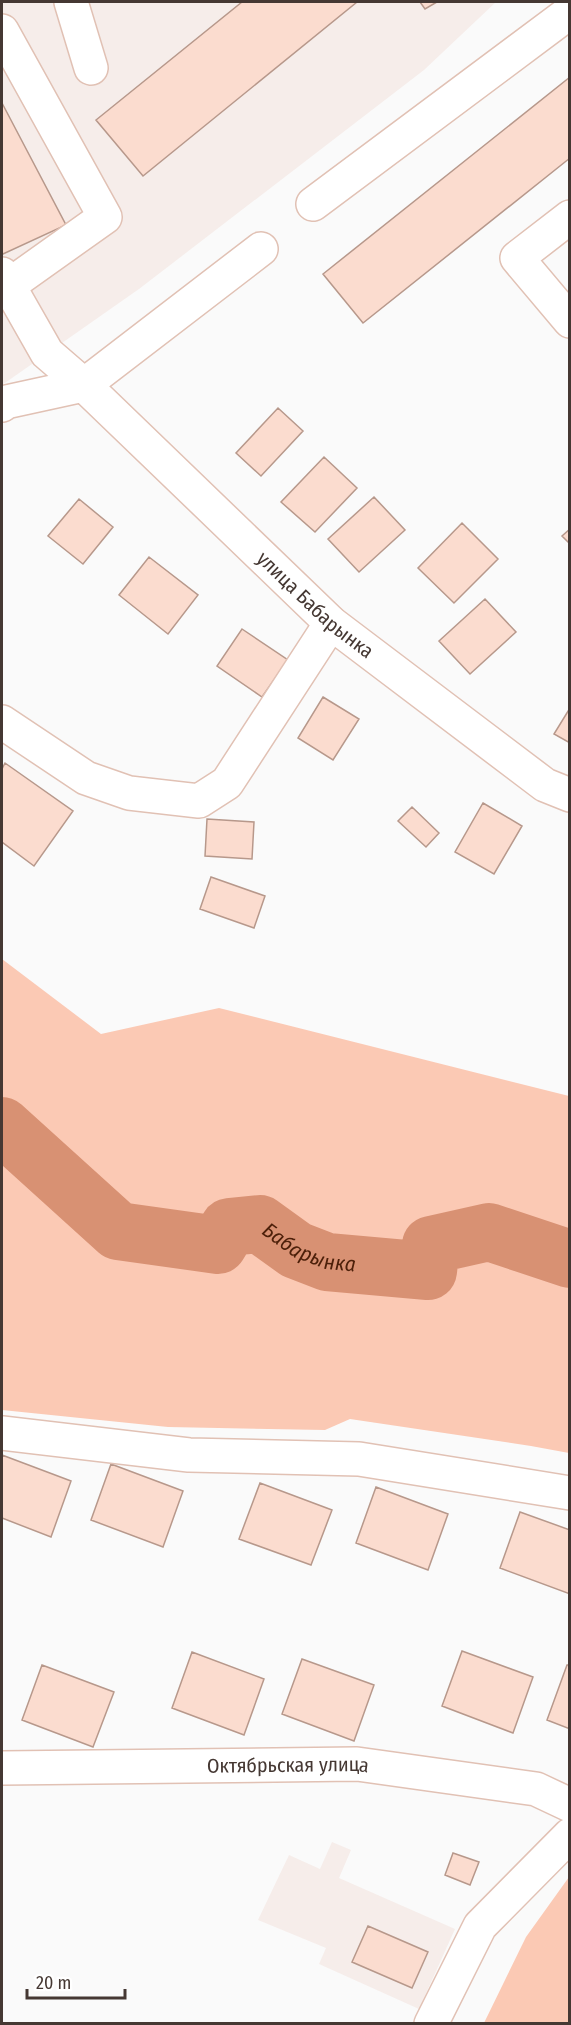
<svg xmlns="http://www.w3.org/2000/svg" width="571" height="2025" font-family="'Fira Sans Condensed',sans-serif">
<rect width="100%" height="100%" fill="#fafafa"/>
<path fill="#f6edea" d="M 2,2 L 496,2 L 424,70 L 139,289 L 2,385 Z
M 332,1842 L 351,1850 L 339,1878 L 455,1929 L 419,2009 L 319,1964 L 326,1948 L 258,1920 L 289,1855 L 320,1869 Z"/>
<path fill="#fbc9b4" d="M 2,959 L 101,1034 L 219,1008 L 569,1096 L 569,1453 L 531,1446 L 350,1419 L 325,1430 L 168,1427 L 2,1410 Z
M 569,1877 L 569,2023 L 484,2023 L 526,1937 Z"/>
<g fill="none" stroke-linecap="round" stroke-linejoin="round">
<path stroke="#d89173" stroke-width="58" id="s1" d="M 2,1126 L 118,1231 L 218,1245 L 229,1227 L 260,1224 L 296,1250 L 327,1262 L 428,1271 L 431,1245 L 489,1232 L 570,1259"/>
</g>
<path fill="#fbdccf" stroke="#b7988b" stroke-width="1.5" d="M 242,2 L 357,2 L 143,176 L 96,120 Z
M 420,2 L 437,2 L 425,9 Z
M 570,77 L 570,158 L 363,323 L 323,274 Z
M 2,103 L 66,225 L 3,254 L 2,252 Z
M 278,408 L 303,431 L 261,476 L 236,453 Z
M 324,457 L 357,488 L 315,532 L 281,502 Z
M 374,497 L 405,530 L 359,572 L 328,539 Z
M 79,499 L 113,527 L 83,564 L 48,536 Z
M 462,523 L 498,559 L 454,603 L 418,568 Z
M 570,529 L 570,544 L 562,536 Z
M 149,557 L 198,595 L 168,634 L 119,595 Z
M 485,599 L 516,632 L 470,674 L 439,641 Z
M 242,629 L 288,660 L 262,697 L 217,666 Z
M 323,697 L 359,719 L 333,760 L 298,738 Z
M 570,708 L 570,743 L 554,734 Z
M 5,763 L 73,811 L 34,866 L 2,842 L 2,769 Z
M 483,803 L 522,826 L 494,874 L 455,852 Z
M 412,807 L 439,833 L 426,847 L 398,821 Z
M 207,819 L 254,822 L 252,859 L 205,856 Z
M 211,877 L 265,896 L 254,928 L 200,909 Z
M 2,1455 L 71,1481 L 51,1537 L 2,1518 Z
M 111,1464 L 183,1491 L 163,1547 L 91,1520 Z
M 260,1483 L 332,1510 L 311,1565 L 239,1539 Z
M 376,1487 L 448,1514 L 428,1570 L 356,1543 Z
M 520,1512 L 570,1530 L 570,1594 L 500,1568 Z
M 462,1651 L 533,1677 L 513,1733 L 442,1706 Z
M 192,1652 L 264,1679 L 244,1735 L 172,1708 Z
M 302,1659 L 374,1685 L 354,1741 L 282,1714 Z
M 42,1665 L 114,1692 L 93,1747 L 22,1720 Z
M 567,1665 L 570,1665 L 570,1729 L 547,1720 Z
M 453,1853 L 479,1862 L 470,1885 L 445,1875 Z
M 368,1926 L 428,1952 L 412,1988 L 352,1962 Z"/>
<g fill="none" stroke-linecap="round" stroke-linejoin="round">
<g stroke="#e1c1b4" stroke-width="36">
<g id="minor">
<path d="M 71,2 L 91,68"/>
<path d="M 2,31 L 105,217 L 8,286"/>
<path d="M 313,204 L 570,12"/>
<path d="M 570,217 L 517,258 L 570,321"/>
<path id="s2" d="M 2,274 L 47,353 L 84,385 L 331,623 L 545,785 L 570,795"/>
<path d="M 2,405 L 6,402 L 84,385 L 261,249"/>
<path d="M 2,722 L 86,778 L 129,793 L 199,801 L 227,783 L 331,623"/>
<path d="M 2,1433 L 189,1455 L 359,1459 L 570,1493"/>
<path id="s3" d="M 2,1768 L 357,1764 L 536,1789 L 570,1805"/>
<path d="M 431,2024 L 480,1926 L 570,1835"/>
</g>
</g>
<use href="#minor" stroke="#fff" stroke-width="33"/>
</g>
<g text-anchor="middle" dominant-baseline="central" stroke-width="4.5" stroke-linejoin="round" paint-order="stroke">
<g font-size="20" fill="#453833" stroke="#fff">
<text stroke="none"><textPath href="#s2" startOffset="459">улица Бабарынка</textPath></text>
<text stroke="none"><textPath href="#s3" startOffset="286">Октябрьская улица</textPath></text>
</g>
<g font-size="21" font-style="italic" fill="#4d200a" stroke="#fff">
<text stroke="none"><textPath href="#s1" startOffset="366">Бабарынка</textPath></text>
</g>
</g>
<rect width="571" height="2025" fill="none" stroke="#453833" stroke-width="6"/>
<path d="M27 1989v9h98v-9" fill="none" stroke="#453833" stroke-width="3"/>
<text x="36" y="1989" font-size="18" fill="#453833" stroke="#ffffff" stroke-width="4.5" paint-order="stroke">20 m</text>
</svg>
